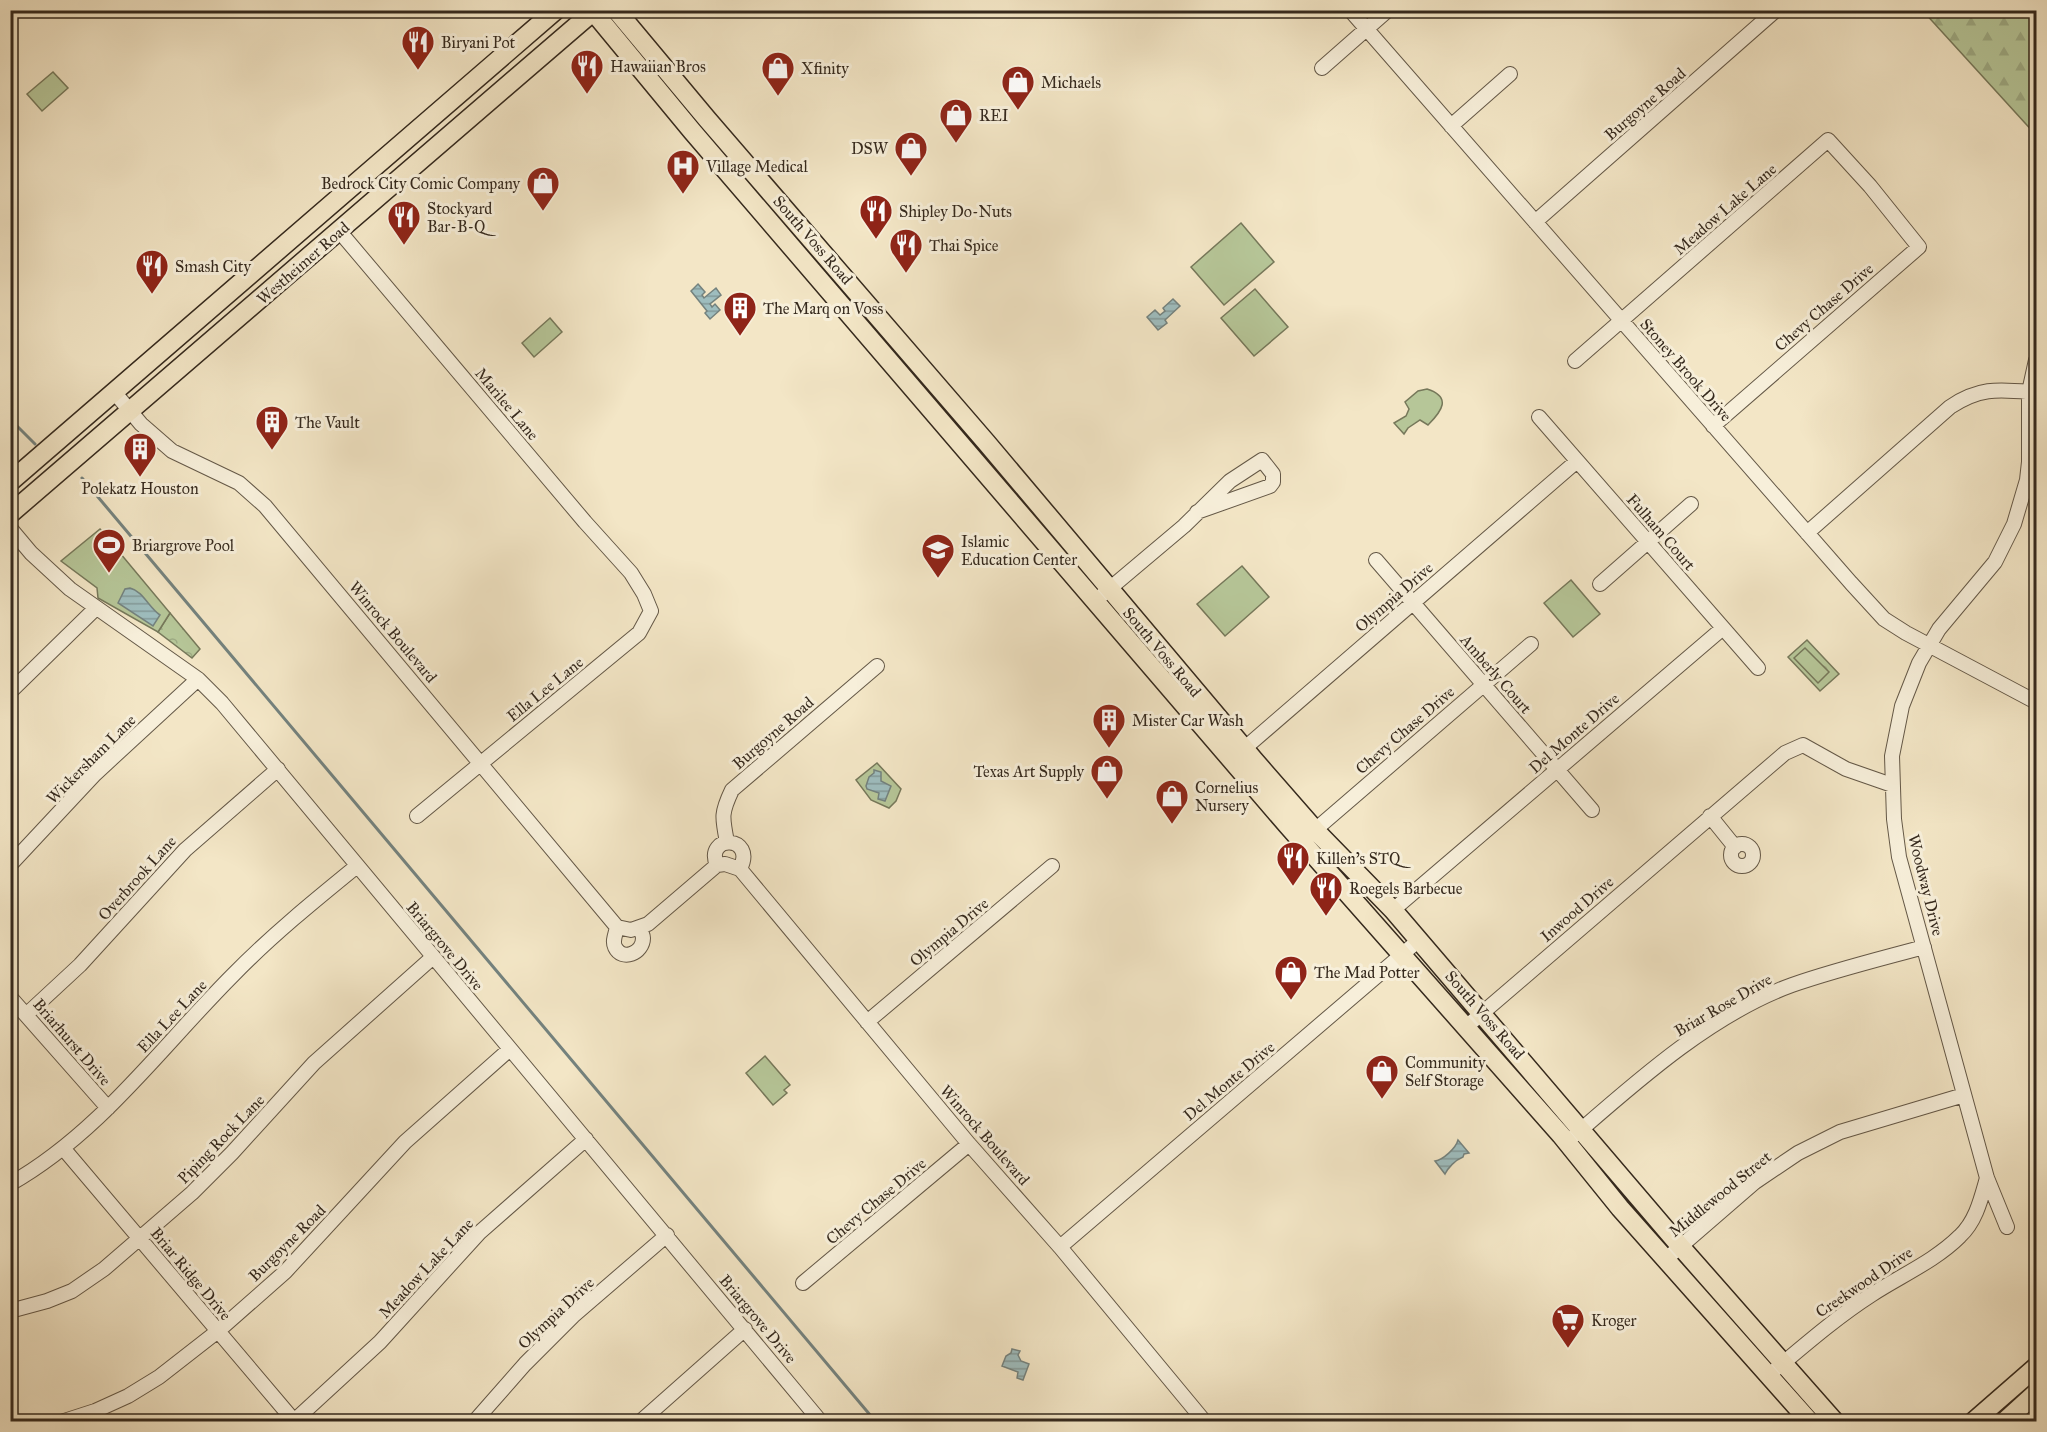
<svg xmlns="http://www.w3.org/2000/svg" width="2047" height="1432" font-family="'IM FELL Great Primer',serif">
<defs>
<pattern id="forest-firs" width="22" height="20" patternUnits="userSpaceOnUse" patternTransform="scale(1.5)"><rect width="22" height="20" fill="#b6c698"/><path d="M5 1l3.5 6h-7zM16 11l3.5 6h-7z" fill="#9daa83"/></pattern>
<pattern id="park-crowns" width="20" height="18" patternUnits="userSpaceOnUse" patternTransform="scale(1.5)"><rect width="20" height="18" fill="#b6c698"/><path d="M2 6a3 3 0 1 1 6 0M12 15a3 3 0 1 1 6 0" fill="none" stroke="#9daa83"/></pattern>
<pattern id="water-rules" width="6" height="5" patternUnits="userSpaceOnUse" patternTransform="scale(1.5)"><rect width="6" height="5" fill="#9ebdbe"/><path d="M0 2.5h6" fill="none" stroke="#829a9a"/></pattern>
</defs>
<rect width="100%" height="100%" fill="#f3e6c6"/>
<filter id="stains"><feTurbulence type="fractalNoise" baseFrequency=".00333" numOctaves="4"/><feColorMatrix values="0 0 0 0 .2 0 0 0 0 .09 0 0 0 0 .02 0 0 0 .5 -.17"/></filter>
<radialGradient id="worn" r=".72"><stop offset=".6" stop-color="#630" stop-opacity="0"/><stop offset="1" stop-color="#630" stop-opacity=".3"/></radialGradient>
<path fill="url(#forest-firs)" stroke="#76785a" stroke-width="1.5" d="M 1923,11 L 2036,11 L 2036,135 Z"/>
<path fill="url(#park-crowns)" stroke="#76785a" stroke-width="1.5" d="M 170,613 L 200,649 L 192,658 L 158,632 Z
M 1807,640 L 1839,674 L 1820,691 L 1788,657 Z"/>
<path fill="#b6c698" stroke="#76785a" stroke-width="1.5" d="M 53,72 L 68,88 L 42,111 L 27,94 Z
M 1241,223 L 1274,262 L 1224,305 L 1191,267 Z
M 1255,289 L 1288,327 L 1254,356 L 1221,318 Z
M 550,318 L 562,332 L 534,357 L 522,343 Z
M 1427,389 C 1452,397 1442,411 1428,425 L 1420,420 L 1408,428 L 1404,434 L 1394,423 L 1406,416 L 1409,409 L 1405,402 L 1418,391 Z
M 100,529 L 170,613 L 158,632 L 98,598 L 97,588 L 61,561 Z
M 1242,566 L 1269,597 L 1225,636 L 1197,604 Z
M 1571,580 L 1600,614 L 1573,637 L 1544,603 Z
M 1805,648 L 1829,672 L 1818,683 L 1794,658 Z
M 877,763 L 901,789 L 896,801 L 889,808 L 871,800 L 856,780 Z
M 765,1056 L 790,1085 L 784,1090 L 787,1093 L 773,1105 L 746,1073 Z"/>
<path fill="url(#water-rules)" stroke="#74827e" stroke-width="1.5" d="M 698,284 L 705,292 L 702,295 L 704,298 L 716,288 L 721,295 L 710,304 L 712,307 L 715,304 L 720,310 L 710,319 L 705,313 L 707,311 L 691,291 Z
M 1173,299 L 1180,306 L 1165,320 L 1167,323 L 1158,330 L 1147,317 L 1155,310 L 1160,315 L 1165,311 L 1163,308 Z
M 130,588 C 143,591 149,608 160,615 L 153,626 L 118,603 L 125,589 Z
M 874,770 L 881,772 L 881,781 L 891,786 L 885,801 L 878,799 L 879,793 L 867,789 L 866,786 L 869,777 L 874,773 Z
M 1458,1140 L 1469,1153 L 1464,1154 L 1463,1157 C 1455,1160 1448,1168 1445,1174 L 1435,1161 C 1443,1160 1456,1148 1458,1140 Z
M 1012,1349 L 1020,1351 L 1018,1355 L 1021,1361 L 1029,1364 L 1023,1380 L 1017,1378 L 1018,1372 L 1002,1366 L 1006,1356 L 1011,1353 Z"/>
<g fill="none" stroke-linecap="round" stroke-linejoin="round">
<path stroke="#74827e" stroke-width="3" d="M 10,419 L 35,444
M 82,478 L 876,1422"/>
<g stroke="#645847" stroke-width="16">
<path id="minor" d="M 1350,10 L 1851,583 L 1884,619 L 1906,633 L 2036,702
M 1322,68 L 1388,10
M 1451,126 L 1510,74
M 1535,222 L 1776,10
M 340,232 L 585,522 L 631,573 L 644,594 L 651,611 L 639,633 L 417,816
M 1575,361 L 1828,140 L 1870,186 L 1919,247 L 1713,426
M 115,393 L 141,424 L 172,451 L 239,483 L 265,506 L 617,927 L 631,930 L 648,924 L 717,865 L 725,864 L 740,869 L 969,1144 L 1060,1247 L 1205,1422
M 1539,417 L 1758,668
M 10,528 L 31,553 L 70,589 L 198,679 L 222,703 L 821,1422
M 1807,533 L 1950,407 C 1978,388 1997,389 2029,392
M 1376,560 L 1592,810
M 1600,584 L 1691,504
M 1095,601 L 1184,526 L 1230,481 L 1262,460 L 1273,474 L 1273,482 L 1270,486 L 1197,512
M 10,692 L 95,609
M 1238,754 L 1577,461
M 1710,816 L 1735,847
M 1308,836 L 1531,644
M 727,842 C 722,817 721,813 732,790 L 877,666
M1731 855a11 11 0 1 1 22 0a11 11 0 1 1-22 0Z
M 10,865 L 95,774 L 198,679
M 717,865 C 704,834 757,835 740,869
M 1393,910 L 1723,628
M 617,927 C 616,933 612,941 615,947 C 622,962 643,953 643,938 C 643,935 641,932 640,928
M 10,997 L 108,1108
M 26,1015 L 80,965 L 185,850 L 278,769
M 867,1022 L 1052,866
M 1466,1027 L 1785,753 L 1803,745 L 1846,769 L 1892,785
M 1575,1135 C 1638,1080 1712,1014 1792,985 C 1835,970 1880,959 1924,947
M 63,1148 L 295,1422
M 10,1184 C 100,1133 161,1047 233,975 C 271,936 314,901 357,866
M 2007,1227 L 1987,1178 L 1899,857 L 1894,819 L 1892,756 L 1902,706 L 1919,663 L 1939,629 L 1995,562 L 2014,524 L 2027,480 L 2029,462 L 2029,392 L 2036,360
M 1060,1247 L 1419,940
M 1666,1259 L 1755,1182 L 1798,1153 L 1840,1132 L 1964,1095
M 803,1283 L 969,1144
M 10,1311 L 47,1301 L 72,1291 L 104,1269 L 192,1193 L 232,1153 L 314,1063 L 433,957
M 1776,1369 C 1807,1343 1837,1317 1871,1295 C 1900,1276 1935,1261 1960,1236 C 1976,1221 1981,1199 1987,1178
M 61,1422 L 95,1411 L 128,1396 L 159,1377 L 218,1331 L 285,1272 L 405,1142 L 510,1049
M 293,1422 L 380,1342 L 479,1233 L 586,1139
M 474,1422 L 525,1364 L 573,1316 L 667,1235
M 640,1422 L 745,1329"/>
</g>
<g stroke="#35291d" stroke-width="21">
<path id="major" d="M 592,10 L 692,131 L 1288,826 L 1561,1135 L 1620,1208 L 1810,1422
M 616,10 L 707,119 L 986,442 L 1254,760 L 1315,830 L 1393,910 L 1680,1246 L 1835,1422
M 10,482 L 556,10
M 10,514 L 595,10
M 1973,1422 L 2036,1367
M 2004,1422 L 2036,1393"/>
</g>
<use href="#minor" stroke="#f7efda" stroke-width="14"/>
<use href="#major" stroke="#f3e6c6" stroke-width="18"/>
</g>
<defs>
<g id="restaurant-pin" transform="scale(1.725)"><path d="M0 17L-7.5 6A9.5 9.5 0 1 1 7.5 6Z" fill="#8f2418" stroke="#f7efda"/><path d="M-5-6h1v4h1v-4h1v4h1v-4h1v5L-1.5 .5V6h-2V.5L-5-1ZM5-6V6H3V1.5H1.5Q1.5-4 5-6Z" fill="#fff"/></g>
<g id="shop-pin" transform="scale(1.725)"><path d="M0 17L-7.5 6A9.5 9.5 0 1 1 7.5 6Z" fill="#8f2418" stroke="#f7efda"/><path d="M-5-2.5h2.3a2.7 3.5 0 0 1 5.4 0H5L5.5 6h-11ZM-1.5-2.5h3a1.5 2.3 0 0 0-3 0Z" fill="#fff"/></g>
<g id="hospital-pin" transform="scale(1.725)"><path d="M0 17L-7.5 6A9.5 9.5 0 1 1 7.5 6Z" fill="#8f2418" stroke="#f7efda"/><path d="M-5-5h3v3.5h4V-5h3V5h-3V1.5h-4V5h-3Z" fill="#fff"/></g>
<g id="building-pin" transform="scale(1.725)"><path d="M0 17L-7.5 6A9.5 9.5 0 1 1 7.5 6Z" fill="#8f2418" stroke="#f7efda"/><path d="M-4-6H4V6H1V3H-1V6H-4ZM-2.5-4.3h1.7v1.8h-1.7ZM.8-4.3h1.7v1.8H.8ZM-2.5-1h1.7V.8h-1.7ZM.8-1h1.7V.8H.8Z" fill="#fff"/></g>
<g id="stadium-pin" transform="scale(1.725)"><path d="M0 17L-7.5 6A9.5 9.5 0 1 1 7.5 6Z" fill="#8f2418" stroke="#f7efda"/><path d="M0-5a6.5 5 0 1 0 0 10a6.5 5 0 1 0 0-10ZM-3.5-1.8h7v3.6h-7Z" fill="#fff"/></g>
<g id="school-pin" transform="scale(1.725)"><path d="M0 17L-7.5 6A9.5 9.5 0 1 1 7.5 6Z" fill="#8f2418" stroke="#f7efda"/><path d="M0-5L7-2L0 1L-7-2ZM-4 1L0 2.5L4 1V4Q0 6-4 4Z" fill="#fff"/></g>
<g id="supermarket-pin" transform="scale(1.725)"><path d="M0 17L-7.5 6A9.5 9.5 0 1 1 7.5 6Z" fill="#8f2418" stroke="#f7efda"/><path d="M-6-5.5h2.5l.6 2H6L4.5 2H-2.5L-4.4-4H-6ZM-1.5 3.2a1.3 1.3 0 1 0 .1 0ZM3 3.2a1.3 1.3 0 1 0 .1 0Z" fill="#fff"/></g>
</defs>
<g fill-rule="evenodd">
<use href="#restaurant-pin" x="418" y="42"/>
<use href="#restaurant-pin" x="587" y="66"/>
<use href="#shop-pin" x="778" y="68"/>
<use href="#shop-pin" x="1018" y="82"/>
<use href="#shop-pin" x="956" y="115"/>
<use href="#shop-pin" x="911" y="148"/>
<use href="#hospital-pin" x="683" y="166"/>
<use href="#shop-pin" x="543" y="183"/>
<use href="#restaurant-pin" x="876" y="211"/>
<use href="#restaurant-pin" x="404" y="217"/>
<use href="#restaurant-pin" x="906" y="245"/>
<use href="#restaurant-pin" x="152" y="266"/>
<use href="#building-pin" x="740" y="308"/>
<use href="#building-pin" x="272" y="422"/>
<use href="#building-pin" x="140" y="449"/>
<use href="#stadium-pin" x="109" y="545"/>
<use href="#school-pin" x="938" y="550"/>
<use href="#building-pin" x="1109" y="720"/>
<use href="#shop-pin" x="1107" y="771"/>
<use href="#shop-pin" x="1172" y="796"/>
<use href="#restaurant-pin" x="1293" y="858"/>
<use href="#restaurant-pin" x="1326" y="888"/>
<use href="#shop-pin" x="1291" y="972"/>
<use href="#shop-pin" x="1382" y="1071"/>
<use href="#supermarket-pin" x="1568" y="1320"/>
</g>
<g text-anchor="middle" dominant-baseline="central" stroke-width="6" stroke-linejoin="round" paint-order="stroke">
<g font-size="16" fill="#35291d" stroke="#f7efda" text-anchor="start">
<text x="441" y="42">Biryani Pot</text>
<text x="610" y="66">Hawaiian Bros</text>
<text x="801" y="68">Xfinity</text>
<text x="1041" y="82">Michaels</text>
<text x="979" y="115">REI</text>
<text x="888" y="148" text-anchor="end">DSW</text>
<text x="706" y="166">Village Medical</text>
<text x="520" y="183" text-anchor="end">Bedrock City Comic Company</text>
<text x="427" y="208">Stockyard<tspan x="427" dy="18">Bar-B-Q</tspan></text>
<text x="899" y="211">Shipley Do-Nuts</text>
<text x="929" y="245">Thai Spice</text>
<text x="175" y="266">Smash City</text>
<text x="763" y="308">The Marq on Voss</text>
<text x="295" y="422">The Vault</text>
<text x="140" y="488" text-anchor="middle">Polekatz Houston</text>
<text x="961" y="541">Islamic<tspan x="961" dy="18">Education Center</tspan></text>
<text x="132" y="545">Briargrove Pool</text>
<text x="1132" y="720">Mister Car Wash</text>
<text x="1084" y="771" text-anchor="end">Texas Art Supply</text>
<text x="1195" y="787">Cornelius<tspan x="1195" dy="18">Nursery</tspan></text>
<text x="1316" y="858">Killen’s STQ</text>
<text x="1349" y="888">Roegels Barbecue</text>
<text x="1314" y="972">The Mad Potter</text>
<text x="1405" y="1062">Community<tspan x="1405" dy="18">Self Storage</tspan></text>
<text x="1591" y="1320">Kroger</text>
</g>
<g font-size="16" fill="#35291d" stroke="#f7efda">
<text transform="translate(1645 104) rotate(-41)">Burgoyne Road</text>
<text transform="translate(1725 209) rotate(-41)">Meadow Lake Lane</text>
<text transform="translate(813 240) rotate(49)">South Voss Road</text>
<text transform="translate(303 263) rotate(-41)">Westheimer Road</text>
<text transform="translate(1824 307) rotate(-41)">Chevy Chase Drive</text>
<text transform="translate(1686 370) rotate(49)">Stoney Brook Drive</text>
<text transform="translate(507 404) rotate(50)">Marilee Lane</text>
<text transform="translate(1661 532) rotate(49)">Fulham Court</text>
<text transform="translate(1394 597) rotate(-41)">Olympia Drive</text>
<text transform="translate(393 632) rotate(50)">Winrock Boulevard</text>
<text transform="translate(1162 652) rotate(50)">South Voss Road</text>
<text transform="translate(1496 674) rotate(49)">Amberly Court</text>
<text transform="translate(545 689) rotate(-39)">Ella Lee Lane</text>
<text transform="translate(1405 730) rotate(-41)">Chevy Chase Drive</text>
<text transform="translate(773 733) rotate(-41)">Burgoyne Road</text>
<text transform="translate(1574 733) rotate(-41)">Del Monte Drive</text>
<text transform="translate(91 759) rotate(-45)">Wickersham Lane</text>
<text transform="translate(137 878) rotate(-48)">Overbrook Lane</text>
<text transform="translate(1926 885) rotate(76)">Woodway Drive</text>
<text transform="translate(1577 909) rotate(-41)">Inwood Drive</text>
<text transform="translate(949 932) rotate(-40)">Olympia Drive</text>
<text transform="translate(445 946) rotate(50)">Briargrove Drive</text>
<text transform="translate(1723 1005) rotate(-30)">Briar Rose Drive</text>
<text transform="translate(1485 1015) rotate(49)">South Voss Road</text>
<text transform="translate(172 1016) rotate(-47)">Ella Lee Lane</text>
<text transform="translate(72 1042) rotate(49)">Briarhurst Drive</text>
<text transform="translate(1229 1081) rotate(-40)">Del Monte Drive</text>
<text transform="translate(985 1135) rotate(49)">Winrock Boulevard</text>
<text transform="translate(221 1139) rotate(-46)">Piping Rock Lane</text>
<text transform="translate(1720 1194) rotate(-39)">Middlewood Street</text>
<text transform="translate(876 1201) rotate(-40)">Chevy Chase Drive</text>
<text transform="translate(287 1243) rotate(-45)">Burgoyne Road</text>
<text transform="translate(426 1268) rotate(-47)">Meadow Lake Lane</text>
<text transform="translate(191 1274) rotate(50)">Briar Ridge Drive</text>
<text transform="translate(1864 1282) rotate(-34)">Creekwood Drive</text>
<text transform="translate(556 1313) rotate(-43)">Olympia Drive</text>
<text transform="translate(758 1319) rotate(50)">Briargrove Drive</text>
</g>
</g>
<rect width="2047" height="1432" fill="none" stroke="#f3e6c6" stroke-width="36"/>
<rect x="12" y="12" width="2023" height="1408" fill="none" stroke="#35291d" stroke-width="3"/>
<rect x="18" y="18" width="2011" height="1396" fill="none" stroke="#35291d" stroke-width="1.5"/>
<rect width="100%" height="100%" filter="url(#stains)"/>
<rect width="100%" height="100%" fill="url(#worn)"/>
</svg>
